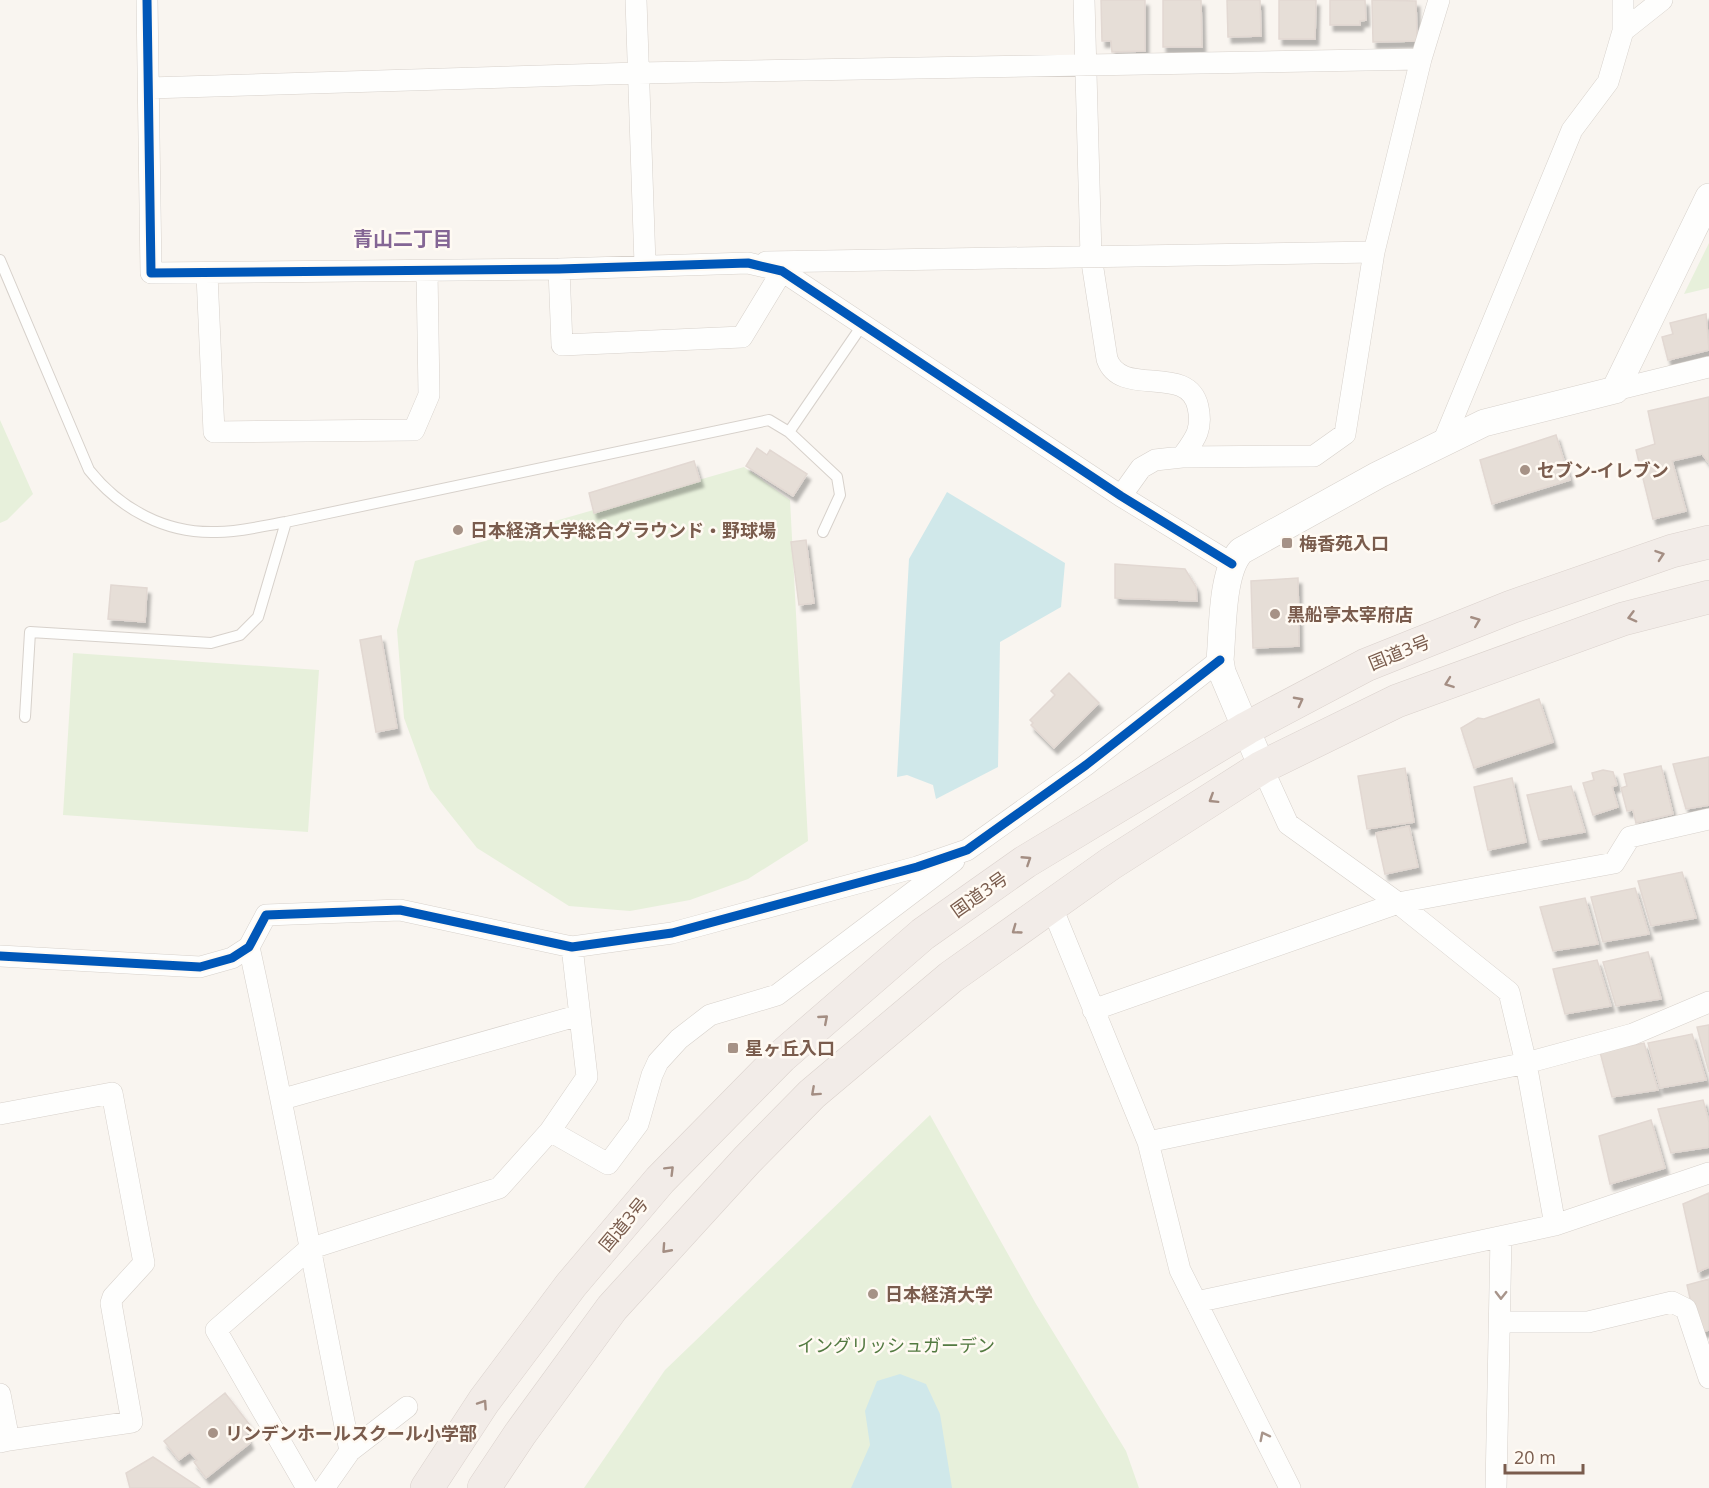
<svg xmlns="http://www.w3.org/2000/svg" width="1709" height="1488" font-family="'Open Sans','Noto Sans JP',sans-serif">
<defs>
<filter id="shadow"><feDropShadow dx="3.5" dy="6" stdDeviation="1.5" flood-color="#0004"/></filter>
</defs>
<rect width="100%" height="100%" fill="#f9f5f0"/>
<path fill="#e7f0db" d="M 1709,243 L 1709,288 L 1684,294 Z
M 0,420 L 33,494 L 7,520 L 0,523 Z
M 744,467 L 790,500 L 808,841 L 748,879 L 690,900 L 630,911 L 569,906 L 477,848 L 430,789 L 404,718 L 397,630 L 415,561 Z
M 73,653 L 319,670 L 308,832 L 63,815 Z
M 930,1115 L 1036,1304 L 1126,1451 L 1139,1488 L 584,1488 L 665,1370 Z"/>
<path fill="#d0e8ea" d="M 947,492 L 1065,563 L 1061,607 L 1000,642 L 998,767 L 936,799 L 933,785 L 907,775 L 897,777 L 909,559 Z
M 900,1374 L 926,1384 L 940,1414 L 952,1488 L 851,1488 L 870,1445 L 865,1411 L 877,1381 Z"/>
<path fill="#e6ded7" stroke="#e2d8d2" stroke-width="1.5" filter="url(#shadow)" d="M 1101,0 L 1145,0 L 1145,51 L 1112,52 L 1111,41 L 1102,41 Z
M 1163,0 L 1201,0 L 1202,47 L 1163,47 Z
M 1227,0 L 1260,0 L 1261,36 L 1228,37 Z
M 1279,0 L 1316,0 L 1315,39 L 1279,39 Z
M 1330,0 L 1365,0 L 1366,20 L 1360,21 L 1360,25 L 1330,25 Z
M 1372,0 L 1416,1 L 1417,41 L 1373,42 Z
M 1706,314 L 1709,350 L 1668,360 L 1662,337 L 1673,334 L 1670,323 Z
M 1709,397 L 1709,463 L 1702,454 L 1672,461 L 1686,511 L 1653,519 L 1636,450 L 1655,444 L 1648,411 Z
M 1556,435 L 1570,480 L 1492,504 L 1480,460 Z
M 757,448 L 767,455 L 770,450 L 807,474 L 793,496 L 746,466 Z
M 694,461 L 700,481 L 594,513 L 589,493 Z
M 806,540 L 814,603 L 799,605 L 791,542 Z
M 1115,564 L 1185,569 L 1196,587 L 1197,601 L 1115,598 Z
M 1298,578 L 1299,646 L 1253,648 L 1251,581 Z
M 111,585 L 147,588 L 145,622 L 108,619 Z
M 381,636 L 397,728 L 376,732 L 360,640 Z
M 1069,673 L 1099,703 L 1054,748 L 1031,725 L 1033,723 L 1030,720 L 1055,695 L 1051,691 Z
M 1539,699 L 1553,742 L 1474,768 L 1461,728 L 1478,718 L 1484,719 Z
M 1709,757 L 1709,805 L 1686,809 L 1673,764 Z
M 1661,766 L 1673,814 L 1636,823 L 1633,810 L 1627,811 L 1621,788 L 1627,786 L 1624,774 Z
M 1405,768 L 1414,822 L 1367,829 L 1358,776 Z
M 1603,770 L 1613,772 L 1617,785 L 1612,787 L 1618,807 L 1593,815 L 1583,783 L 1594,780 L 1592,773 Z
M 1512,778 L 1526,842 L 1488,850 L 1474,787 Z
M 1571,786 L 1585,832 L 1539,840 L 1527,795 Z
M 1409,826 L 1418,867 L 1385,874 L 1376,833 Z
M 1682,872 L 1696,918 L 1651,926 L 1638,881 Z
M 1635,888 L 1649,934 L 1603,942 L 1591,897 Z
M 1585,898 L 1598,944 L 1553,951 L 1540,907 Z
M 1648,952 L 1661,999 L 1616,1006 L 1603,962 Z
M 1597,960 L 1611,1006 L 1565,1014 L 1553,969 Z
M 1709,1025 L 1709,1072 L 1697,1027 Z
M 1692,1034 L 1706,1080 L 1660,1088 L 1648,1043 Z
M 1644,1043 L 1658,1090 L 1612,1097 L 1600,1052 Z
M 1703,1100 L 1709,1122 L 1709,1147 L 1671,1153 L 1658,1109 Z
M 1651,1120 L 1665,1168 L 1610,1184 L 1599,1136 Z
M 1709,1193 L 1709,1267 L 1698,1272 L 1683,1204 Z
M 1709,1279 L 1709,1330 L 1698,1333 L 1687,1285 Z
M 225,1393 L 253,1429 L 246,1434 L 250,1443 L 206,1478 L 194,1462 L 197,1460 L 190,1452 L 179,1460 L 164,1441 Z
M 153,1457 L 200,1488 L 130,1488 L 126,1473 Z"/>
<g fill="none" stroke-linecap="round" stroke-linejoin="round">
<g stroke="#d7d1cb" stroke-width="12">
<path id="service" d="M 0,260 L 89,470 C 120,509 166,534 217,532 C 239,532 263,526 286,522 L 769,420 L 789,432 L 863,324
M 789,432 L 837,477 L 840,495 L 823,532
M 25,717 L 30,632 L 211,643 L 240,635 L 258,617 L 286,522"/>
</g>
<g stroke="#d7d1cb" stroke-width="22">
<path id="minor" d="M 147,0 L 151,273 L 559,269 L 748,263 L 782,271 L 1121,496 L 1232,564
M 636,0 L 645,264
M 1084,0 L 1091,256 L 1107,359 C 1121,399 1188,362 1198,407 C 1203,430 1195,439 1182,457
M 1623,31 L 1662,0
M 149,88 L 638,73 L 1421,59
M 766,262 L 1374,252
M 559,269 L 562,345 L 742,337 L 782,271
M 207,275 L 214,432 L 414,430 L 429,395 L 427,271
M 1615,390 L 1709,367
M 1444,440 L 1572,130 L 1608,82 L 1623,31 L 1623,0
M 1121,496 L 1141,468 L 1155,460 L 1182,457 L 1314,456 L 1345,434 L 1374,252 L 1421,59 L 1439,0
M 1262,767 L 1288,824 L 1398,903 L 1509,992 L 1526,1063 L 1555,1225
M 1051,905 L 1148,1142 L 1180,1270 L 1290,1488
M 249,947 C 286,1114 316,1283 350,1451
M 0,956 L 200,967 L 232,958 L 249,947 L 266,915 L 400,910 L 572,947 L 672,933 L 917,867 L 967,850 L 1086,765 L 1220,660
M 1093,1010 L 1398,903 L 1614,863 L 1630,837 L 1709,819
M 283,1099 L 580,1015
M 0,1114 L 112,1093 L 144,1263 L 113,1297 L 111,1303 L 132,1422 L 9,1440
M 550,1131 L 608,1164 L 638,1124 L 652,1075 L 658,1062 L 679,1039 L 710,1015 L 777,995 L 954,861
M 1148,1142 L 1526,1063 L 1633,1034 L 1709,1002
M 1196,1302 L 1555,1225 L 1709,1173
M 1500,1322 L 1588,1322 L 1672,1302 L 1686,1309 L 1709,1378
M 0,1394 L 9,1440 L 0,1442
M 307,1488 L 216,1330 L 309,1249 L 499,1188 L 550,1131 L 587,1077 L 572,947
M 324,1488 L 350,1451 L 407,1407
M 1496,1488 L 1501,1237"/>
</g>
<g stroke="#d7d1cb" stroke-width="28">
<path id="tertiary" d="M 1262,767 L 1222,672 L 1220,660 C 1223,631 1221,572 1241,551 L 1378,475 L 1484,423 L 1615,390 L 1709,197"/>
</g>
<g stroke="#dad1cc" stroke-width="34">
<path id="trunk" d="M 427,1488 L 484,1401 L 571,1285 L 660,1180 L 781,1057 L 923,934 L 1025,862 L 1247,728 L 1366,665 L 1511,607 L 1672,551 L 1709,542
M 484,1488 L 520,1434 L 612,1308 L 747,1160 L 812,1094 L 951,977 L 1110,864 L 1262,767 L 1397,701 L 1623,619 L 1709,597"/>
</g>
<use href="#service" stroke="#fefefd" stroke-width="10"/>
<use href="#minor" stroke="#fefefd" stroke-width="21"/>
<use href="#tertiary" stroke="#fefefd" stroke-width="27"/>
<use href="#trunk" stroke="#f2ece8" stroke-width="33"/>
<g stroke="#fffaf3" stroke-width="13">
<path id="cycleway" d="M 147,0 L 151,273 L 559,269 L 748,263 L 782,271 L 1121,496 L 1232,564
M 0,956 L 200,967 L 232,958 L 249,947 L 266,915 L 400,910 L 572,947 L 672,933 L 917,867 L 967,850 L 1086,765 L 1220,660"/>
</g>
<use href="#cycleway" stroke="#0057b8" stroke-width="9"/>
</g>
<defs><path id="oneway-chevron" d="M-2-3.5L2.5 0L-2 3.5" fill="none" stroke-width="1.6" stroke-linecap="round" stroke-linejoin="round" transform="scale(1.5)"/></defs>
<g stroke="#a48e83">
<use href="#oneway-chevron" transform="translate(1660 555) rotate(-19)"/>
<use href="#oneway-chevron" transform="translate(1632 617) rotate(165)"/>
<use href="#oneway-chevron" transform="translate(1476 621) rotate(-22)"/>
<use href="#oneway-chevron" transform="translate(1449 683) rotate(160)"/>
<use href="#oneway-chevron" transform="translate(1299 701) rotate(-28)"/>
<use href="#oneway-chevron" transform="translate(1213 799) rotate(148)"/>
<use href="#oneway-chevron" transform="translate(1027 860) rotate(-33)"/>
<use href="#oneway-chevron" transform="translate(1016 930) rotate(144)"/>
<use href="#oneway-chevron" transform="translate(824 1019) rotate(-41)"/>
<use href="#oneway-chevron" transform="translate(815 1092) rotate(138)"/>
<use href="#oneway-chevron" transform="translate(670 1170) rotate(-45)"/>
<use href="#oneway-chevron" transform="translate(666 1249) rotate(132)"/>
<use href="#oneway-chevron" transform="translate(483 1404) rotate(-56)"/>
</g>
<g stroke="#a8958b">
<use href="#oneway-chevron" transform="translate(1501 1295) rotate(91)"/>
<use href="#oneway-chevron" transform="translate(1264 1436) rotate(-117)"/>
</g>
<g fill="#a69286" stroke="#fffaf3" stroke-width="2">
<circle cx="1525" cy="470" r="6"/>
<circle cx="458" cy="530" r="6"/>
<rect x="1281" y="537" width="12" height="12" rx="3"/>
<circle cx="1275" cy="614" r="6"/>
<rect x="727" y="1042" width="12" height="12" rx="3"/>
<circle cx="873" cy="1294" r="6"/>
<circle cx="213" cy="1433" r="6"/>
</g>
<g text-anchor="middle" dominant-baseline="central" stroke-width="5" stroke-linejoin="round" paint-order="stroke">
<g font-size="18" font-weight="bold" fill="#7a5c4d" stroke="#fffaf3" text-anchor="start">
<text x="1537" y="470">セブン-イレブン</text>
<text x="470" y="530">日本経済大学総合グラウンド・野球場</text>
<text x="1299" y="543">梅香苑入口</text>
<text x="1287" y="614">黒船亭太宰府店</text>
<text x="745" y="1048">星ヶ丘入口</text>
<text x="885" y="1294">日本経済大学</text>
<text x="225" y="1433">リンデンホールスクール小学部</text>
</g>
<g font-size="18" fill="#7a5c4d" stroke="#fffaf3">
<text transform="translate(1399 652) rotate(-22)">国道3号</text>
<text transform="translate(979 894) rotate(-35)">国道3号</text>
<text transform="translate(623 1224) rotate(-50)">国道3号</text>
</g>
<g font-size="18" fill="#537a41" stroke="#fffaf3">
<text x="896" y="1345">イングリッシュガーデン</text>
</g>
<g font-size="20" font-weight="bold" fill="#846695" stroke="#fffaf3">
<text x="403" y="238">青山二丁目</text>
</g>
</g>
<path d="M1505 1464v9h78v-9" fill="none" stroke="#7a5c4d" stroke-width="3"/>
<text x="1514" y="1464" font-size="18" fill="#7a5c4d" stroke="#fffaf3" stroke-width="4.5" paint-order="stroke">20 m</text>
</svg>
